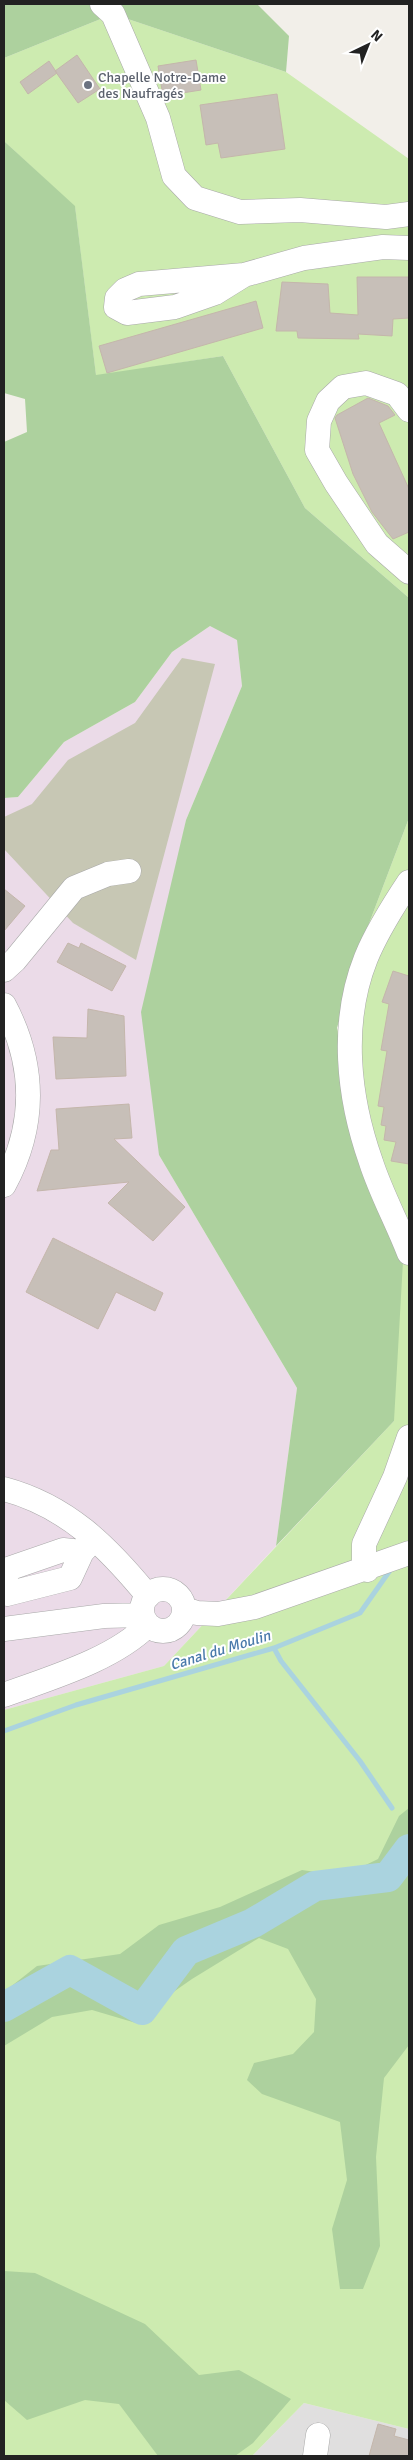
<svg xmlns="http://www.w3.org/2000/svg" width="413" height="2460" font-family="Signika,sans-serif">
<rect width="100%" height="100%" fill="#f2efe9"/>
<path fill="#e0dfdf" d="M 304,2403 L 409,2429 L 409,2456 L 252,2456 Z"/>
<path fill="#ebdbe8" d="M 210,626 L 237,639 L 242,686 L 186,820 L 177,864 L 159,1155 L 297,1388 L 276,1546 L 164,1666 L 4,1710 L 4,798 L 18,797 L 64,742 L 135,702 L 172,652 Z"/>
<path fill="#c7c7b4" d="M 182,658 L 215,664 L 136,960 L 73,923 L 4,849 L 4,817 L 32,804 L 68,760 L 135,723 Z"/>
<path fill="#cdebb0" d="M 113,14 L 286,72 L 409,159 L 409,598 L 305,508 L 223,356 L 96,376 L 75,207 L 4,141 L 4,58 Z
M 409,818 L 409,2429 L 304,2403 L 252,2456 L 4,2456 L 4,1710 L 164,1666 L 394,1421 L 337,1032 L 362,942 Z"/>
<path fill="#add19e" d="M 4,4 L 257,4 L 289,36 L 286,72 L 113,14 L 4,58 Z
M 4,141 L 75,206 L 96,375 L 223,356 L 305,508 L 409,598 L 409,818 L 362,942 L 337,1028 L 350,1121 L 403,1261 L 394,1421 L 276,1546 L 297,1388 L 159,1155 L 141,1012 L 186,820 L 242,686 L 237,640 L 210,626 L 172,652 L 135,702 L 64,742 L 18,797 L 4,798 L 4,442 L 27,432 L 25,399 L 4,393 Z
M 409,1808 L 409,2045 L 384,2078 L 376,2157 L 380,2246 L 363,2289 L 340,2289 L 332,2229 L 347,2180 L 340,2122 L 262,2094 L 247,2080 L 254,2063 L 293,2054 L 314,2032 L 316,1999 L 288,1949 L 259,1938 L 192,1979 L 169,1995 L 151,2022 L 136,2023 L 92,2010 L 52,2017 L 4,2046 L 4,1992 L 37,1966 L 120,1954 L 159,1925 L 220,1907 L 302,1870 L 343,1876 L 378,1859 L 399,1816 Z
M 4,2271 L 35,2273 L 145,2324 L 199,2375 L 239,2370 L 291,2399 L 253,2443 L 235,2456 L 158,2456 L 119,2404 L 85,2400 L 27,2420 L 4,2400 Z"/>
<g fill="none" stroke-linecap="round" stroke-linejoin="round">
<path stroke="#aad3df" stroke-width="5" d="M 274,1648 L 281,1661 L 360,1761 L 392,1808
M 4,1731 L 76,1705 L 274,1648 L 360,1613 L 391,1569"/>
<path stroke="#aad3df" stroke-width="30" d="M 4,2007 L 70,1970 L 142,2010 L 186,1951 L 253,1923 L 315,1886 L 388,1877 L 409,1849"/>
</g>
<path fill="#c7bfb8" stroke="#c4b6ab" d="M 77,55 L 100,89 L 78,103 L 55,71 Z
M 196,60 L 201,90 L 163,96 L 158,66 Z
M 49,61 L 57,73 L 28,94 L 20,82 Z
M 277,94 L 285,149 L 221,158 L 218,143 L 206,145 L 200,105 Z
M 357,277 L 409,277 L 409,318 L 393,319 L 392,336 L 358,334 L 359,339 L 298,338 L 297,331 L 276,331 L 282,282 L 328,284 L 330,313 L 358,315 Z
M 256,301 L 263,328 L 107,373 L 99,346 Z
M 368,398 L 388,406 L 395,415 L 379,423 L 409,489 L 409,532 L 393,539 L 372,512 L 353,474 L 335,418 L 337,415 Z
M 4,889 L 25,906 L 4,931 Z
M 68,943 L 79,948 L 81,943 L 126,966 L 112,991 L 57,962 Z
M 393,971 L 409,976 L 409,1164 L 391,1161 L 396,1142 L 384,1140 L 386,1126 L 381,1125 L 384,1107 L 378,1106 L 387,1051 L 381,1050 L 389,1004 L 382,1002 Z
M 88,1009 L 124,1016 L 126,1076 L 56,1079 L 53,1037 L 87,1038 Z
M 129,1104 L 132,1138 L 114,1139 L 185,1207 L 153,1241 L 108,1203 L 129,1182 L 37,1191 L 51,1150 L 59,1150 L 56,1109 Z
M 53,1238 L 163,1293 L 155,1311 L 116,1292 L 98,1329 L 26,1292 Z
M 378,2424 L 396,2429 L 394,2436 L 409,2440 L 409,2456 L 369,2456 Z"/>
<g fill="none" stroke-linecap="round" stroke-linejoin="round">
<g stroke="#a9a9a9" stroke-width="25">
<path id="minor" d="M 102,4 L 113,14 L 158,118 L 174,176 L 195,198 L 240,212 L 300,210 L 386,217 L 409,214
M 244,275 L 215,293 L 175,307 L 127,313 L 116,307 L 117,298 L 125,290 L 139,284 L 244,275 L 304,258 L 383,247 L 409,248
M 409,410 L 397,394 L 366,383 L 343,387 L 328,401 L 319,421 L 317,450 L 336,483 L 377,544 L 409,572
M 409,882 C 393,906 377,931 366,958 C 340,1023 348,1097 371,1162 C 381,1193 397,1222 409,1253
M 4,970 L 15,960 L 74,888 L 108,874 L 129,871
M 4,1005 C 36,1065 36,1126 4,1185
M 4,1489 C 67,1506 107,1546 148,1596
M 82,1552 L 63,1550 L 5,1570 L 7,1594 L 70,1578 L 82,1552 L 94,1539
M 367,1570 L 364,1560 L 364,1544 L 395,1477 L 409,1437
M142 1610a21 21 0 1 1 42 0a21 21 0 1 1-42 0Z
M 184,1609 L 197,1613 L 218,1614 L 255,1607 L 409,1553
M 4,1629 L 104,1616 L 142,1615
M 4,1695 C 50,1678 113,1660 148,1625
M 315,2456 L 318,2435"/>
</g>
<use href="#minor" stroke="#fff" stroke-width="24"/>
</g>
<circle fill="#6b7280" stroke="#fff" stroke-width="2" cx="88" cy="85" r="5"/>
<g text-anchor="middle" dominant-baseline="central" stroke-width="4" stroke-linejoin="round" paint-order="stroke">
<g font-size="14" fill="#5b616d" stroke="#fff" text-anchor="start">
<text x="98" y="77">Chapelle Notre-Dame<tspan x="98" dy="16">des Naufragés</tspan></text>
</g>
<g font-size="15" font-style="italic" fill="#4a7aab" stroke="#fff">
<text transform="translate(220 1650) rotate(-17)">Canal du Moulin</text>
</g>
</g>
<rect width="413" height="2460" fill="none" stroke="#222222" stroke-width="10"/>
<g transform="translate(368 45) rotate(43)" stroke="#ffffff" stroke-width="4" paint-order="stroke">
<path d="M0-4L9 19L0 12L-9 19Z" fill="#222222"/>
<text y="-8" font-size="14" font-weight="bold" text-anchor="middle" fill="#222222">N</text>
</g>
</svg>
